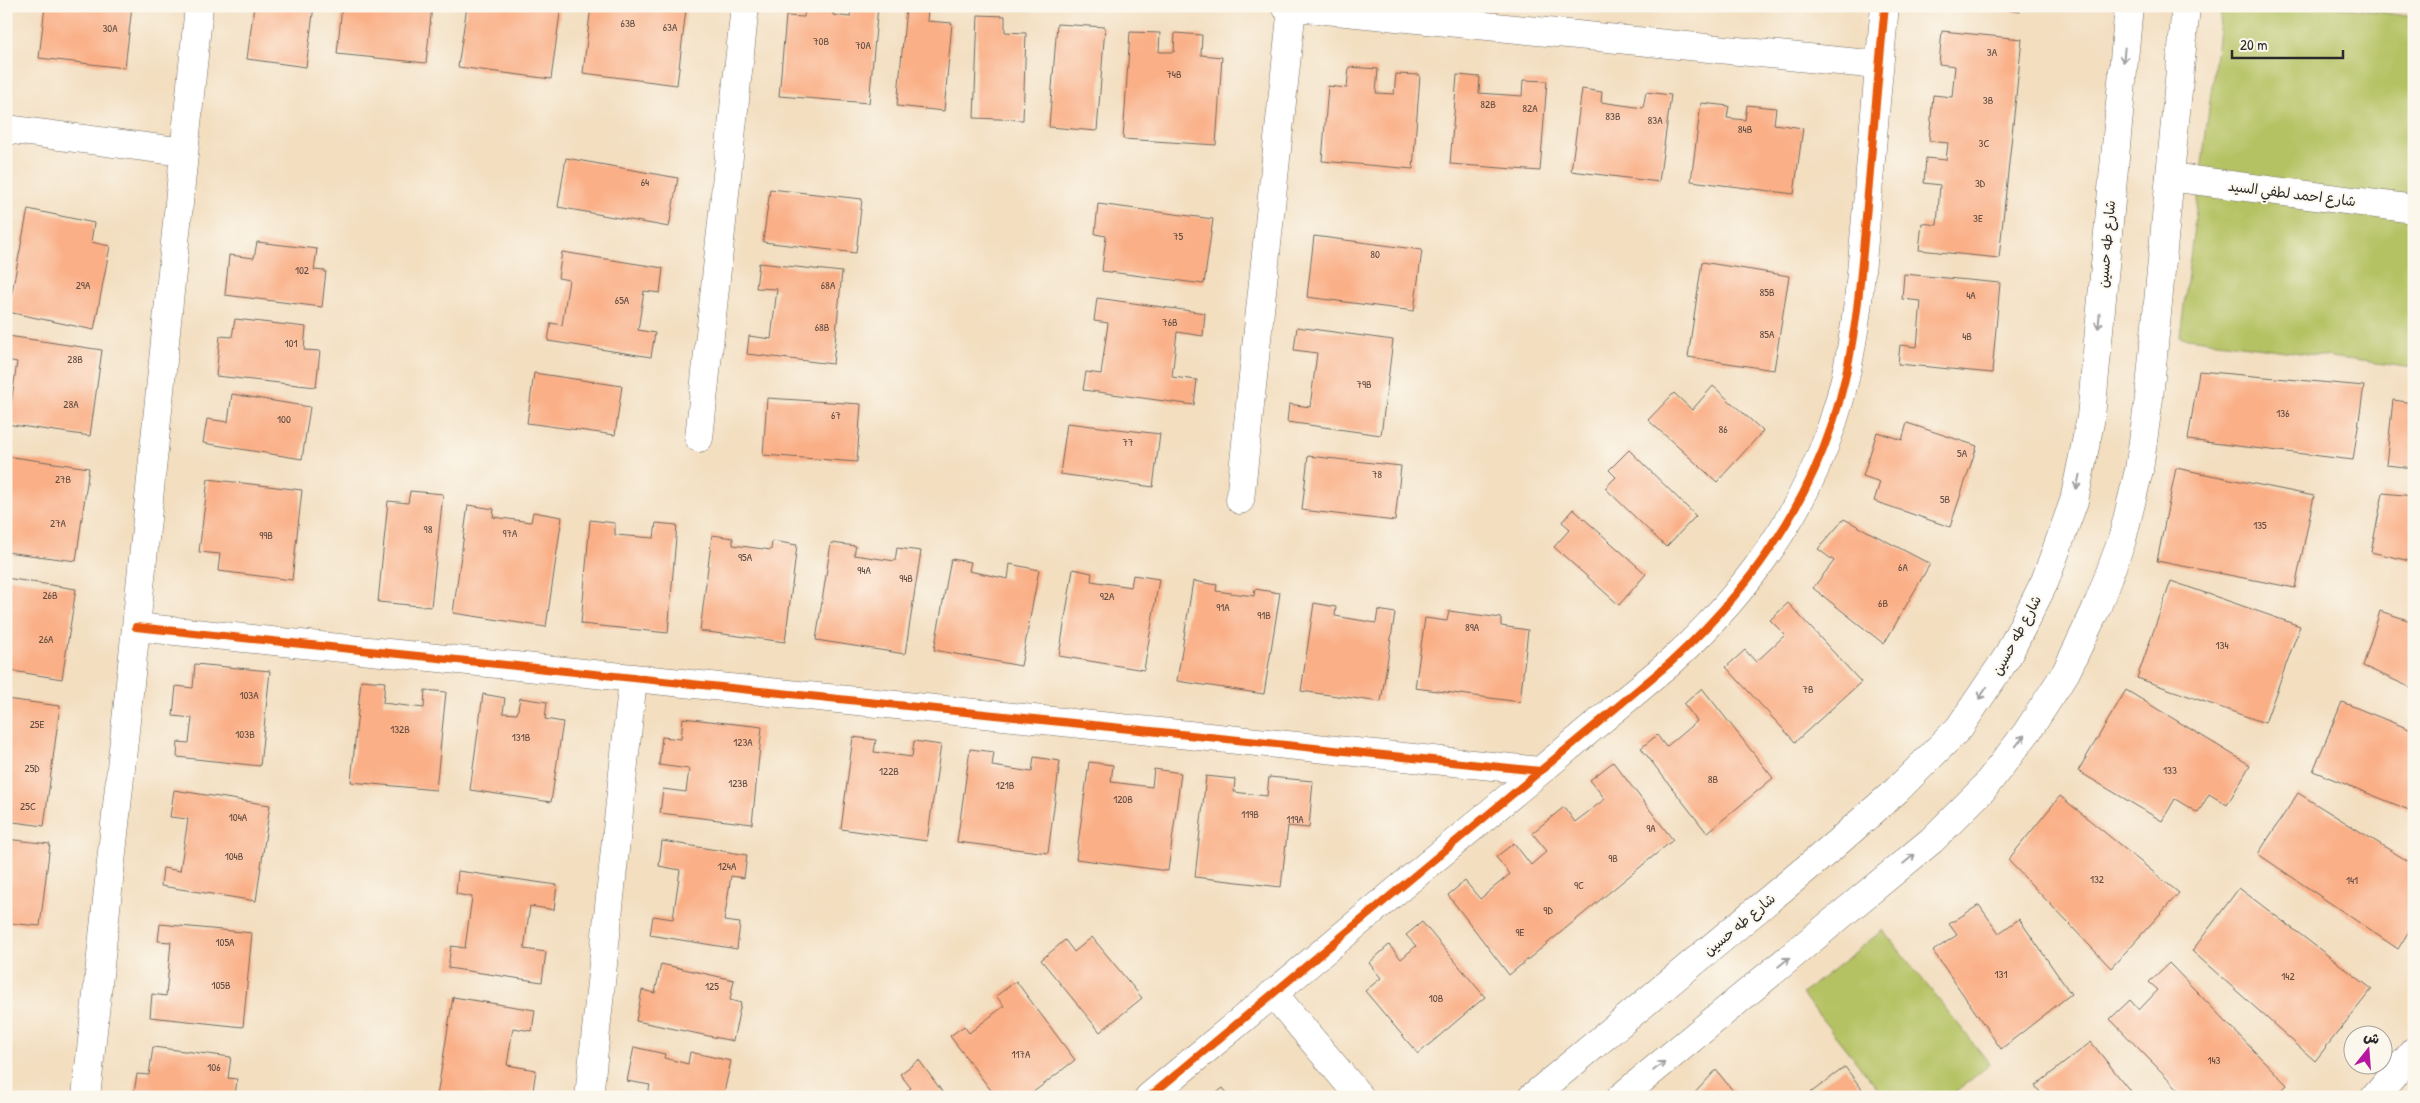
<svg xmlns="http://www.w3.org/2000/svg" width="2420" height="1103" font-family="'Patrick Hand','Playpen Sans Arabic',sans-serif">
<rect width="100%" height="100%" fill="#fbf7ec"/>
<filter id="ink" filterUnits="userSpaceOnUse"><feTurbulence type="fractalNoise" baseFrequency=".02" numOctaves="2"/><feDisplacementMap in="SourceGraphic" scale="10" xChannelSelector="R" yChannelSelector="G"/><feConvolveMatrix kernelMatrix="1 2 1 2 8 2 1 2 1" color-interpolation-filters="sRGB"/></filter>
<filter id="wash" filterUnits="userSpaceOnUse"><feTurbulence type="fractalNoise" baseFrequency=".0096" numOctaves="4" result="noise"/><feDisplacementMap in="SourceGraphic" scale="20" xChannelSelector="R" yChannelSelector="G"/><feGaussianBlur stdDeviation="1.12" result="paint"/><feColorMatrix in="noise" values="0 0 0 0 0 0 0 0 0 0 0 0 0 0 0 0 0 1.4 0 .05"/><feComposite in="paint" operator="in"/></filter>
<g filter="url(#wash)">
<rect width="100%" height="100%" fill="#f3dec0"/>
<path fill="#b5c264" stroke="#707648" d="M 2222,6 L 2333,6 L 2414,17 L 2414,368 L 2180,337 Z
M 1883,930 L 1990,1064 L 1950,1097 L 1884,1097 L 1802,994 Z"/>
<g id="blocks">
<path fill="#faaf86" d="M 45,6 L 132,6 L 125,68 L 39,58 Z
M 254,6 L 314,6 L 306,67 L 247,59 Z
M 342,6 L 432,6 L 426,63 L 337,54 Z
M 467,6 L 561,6 L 551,79 L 458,67 Z
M 591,6 L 661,6 L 686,9 L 677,85 L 583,73 Z
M 805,6 L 834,6 L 833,15 L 850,17 L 851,6 L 878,6 L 869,103 L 779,96 L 786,16 L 804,17 Z
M 1985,6 L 2021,6 L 2020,12 Z
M 906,8 L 928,10 L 927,21 L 952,23 L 944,111 L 897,106 Z
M 978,15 L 1005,16 L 1005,32 L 1026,33 L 1023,120 L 974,118 Z
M 1057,24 L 1105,27 L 1097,131 L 1049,127 Z
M 1942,31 L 2022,39 L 1999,258 L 1919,250 L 1922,223 L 1937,225 L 1940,185 L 1924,183 L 1926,158 L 1946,160 L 1948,143 L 1929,141 L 1933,95 L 1952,97 L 1955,66 L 1939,64 Z
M 1130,32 L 1160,33 L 1159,52 L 1174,52 L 1175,33 L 1202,35 L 1201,55 L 1222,57 L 1216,145 L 1123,139 Z
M 1349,67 L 1378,69 L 1376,93 L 1394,94 L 1396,74 L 1420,75 L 1413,169 L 1322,161 L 1328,86 L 1347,88 Z
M 1457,75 L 1480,77 L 1479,93 L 1522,96 L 1523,80 L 1547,81 L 1540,171 L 1450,164 Z
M 1582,89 L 1602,92 L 1601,102 L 1643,108 L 1646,92 L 1671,95 L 1659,182 L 1571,171 Z
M 1701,103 L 1729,106 L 1727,118 L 1745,120 L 1747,105 L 1776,108 L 1774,124 L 1803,128 L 1794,194 L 1691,181 Z
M 566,158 L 678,178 L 669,227 L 558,207 Z
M 770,189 L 862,199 L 856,253 L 763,242 Z
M 1098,204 L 1213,219 L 1204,284 L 1102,271 L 1106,236 L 1095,234 Z
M 28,209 L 94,223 L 91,242 L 110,246 L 94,330 L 8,312 Z
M 1314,236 L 1422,250 L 1414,311 L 1307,297 Z
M 257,242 L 317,249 L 314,270 L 326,271 L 322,307 L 225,295 L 229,255 L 254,258 Z
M 562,252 L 663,268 L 660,293 L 644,291 L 638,330 L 655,333 L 651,357 L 548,341 L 551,323 L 562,325 L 569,280 L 558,278 Z
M 1702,262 L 1789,276 L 1774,370 L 1688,357 Z
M 759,263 L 842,272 L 833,364 L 747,354 L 749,336 L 771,339 L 777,289 L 756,288 Z
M 1904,274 L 2000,283 L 1992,373 L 1898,364 L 1900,345 L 1917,347 L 1921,301 L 1902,299 Z
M 1097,298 L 1205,313 L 1203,336 L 1177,332 L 1172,377 L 1197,380 L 1194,405 L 1083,390 L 1086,372 L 1101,374 L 1108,323 L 1094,321 Z
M 235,319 L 306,327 L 304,350 L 320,351 L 316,387 L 216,376 L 220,336 L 232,337 Z
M 1297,327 L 1393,340 L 1381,435 L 1287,422 L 1289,404 L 1310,407 L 1317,353 L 1294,350 Z
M 8,336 L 102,350 L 90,436 L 6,424 L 6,403 L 11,404 L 17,362 L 6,360 Z
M 2199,371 L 2364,386 L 2353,460 L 2188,440 Z
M 534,373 L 622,386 L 615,435 L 527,423 Z
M 1713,386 L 1763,431 L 1717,482 L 1648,420 L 1674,393 L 1692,410 Z
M 232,394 L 310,407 L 302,459 L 203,443 L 207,419 L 228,422 Z
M 767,398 L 861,404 L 857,462 L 763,455 Z
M 2393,400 L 2414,403 L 2414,468 L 2386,465 Z
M 1067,423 L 1160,434 L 1153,487 L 1060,474 Z
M 1907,423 L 1977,446 L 1950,527 L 1874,501 L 1880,482 L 1863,476 L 1877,432 L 1902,440 Z
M 1629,450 L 1696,516 L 1666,547 L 1605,488 L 1616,477 L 1609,470 Z
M 6,456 L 89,468 L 76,561 L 6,552 Z
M 1308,456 L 1401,466 L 1395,521 L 1302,510 Z
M 2176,468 L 2314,496 L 2295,588 L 2157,561 Z
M 208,479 L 302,490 L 292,580 L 218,571 L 220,554 L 199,552 Z
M 410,491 L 443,494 L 431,607 L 378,602 L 388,501 L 408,503 Z
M 2383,493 L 2414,496 L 2414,562 L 2371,552 Z
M 468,505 L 494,509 L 493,517 L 531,522 L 533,512 L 562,517 L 546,627 L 453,613 Z
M 1573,509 L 1646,574 L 1619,605 L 1554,547 L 1570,529 L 1562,522 Z
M 1844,519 L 1930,564 L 1884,644 L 1813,588 L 1834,561 L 1818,549 Z
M 590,520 L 615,523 L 615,535 L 654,538 L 656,523 L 677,525 L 668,633 L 581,624 Z
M 712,535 L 733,538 L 733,545 L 771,550 L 772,541 L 797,545 L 785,642 L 700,631 Z
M 831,543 L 856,546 L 854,555 L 895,561 L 897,548 L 921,551 L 905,654 L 816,640 Z
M 951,559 L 971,562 L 969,571 L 1008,579 L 1010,564 L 1039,570 L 1021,666 L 934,650 Z
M 1073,569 L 1092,573 L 1091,581 L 1131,587 L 1133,575 L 1159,579 L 1144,670 L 1059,656 Z
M 6,578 L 76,589 L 62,679 L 6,670 Z
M 1193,581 L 1217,585 L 1216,591 L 1254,596 L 1255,589 L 1280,593 L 1264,694 L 1177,681 Z
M 2171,581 L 2300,626 L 2265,723 L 2137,678 Z
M 1314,603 L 1336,607 L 1335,616 L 1376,623 L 1378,610 L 1395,613 L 1381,702 L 1301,691 Z
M 1788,603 L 1861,682 L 1795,742 L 1726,667 L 1745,650 L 1756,662 L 1785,635 L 1770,620 Z
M 1449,611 L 1501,618 L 1501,626 L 1528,630 L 1520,702 L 1415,688 L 1425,618 L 1447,621 Z
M 2380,611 L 2414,622 L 2414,689 L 2363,666 Z
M 195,664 L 270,671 L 260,766 L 177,757 L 178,742 L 189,743 L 192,718 L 173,716 L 176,686 L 193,688 Z
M 361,680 L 385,682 L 383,703 L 424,708 L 425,690 L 446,692 L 436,790 L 351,782 Z
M 1702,688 L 1773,778 L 1707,833 L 1641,748 L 1657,735 L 1666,747 L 1697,721 L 1684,704 Z
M 2126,690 L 2250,765 L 2227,805 L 2209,794 L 2198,813 L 2175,799 L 2162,821 L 2078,771 Z
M 483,694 L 505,698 L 503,713 L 517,714 L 520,698 L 547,702 L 545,719 L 563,722 L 551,802 L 470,790 Z
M 6,699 L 60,706 L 44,826 L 6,821 Z
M 2342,702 L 2414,731 L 2414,812 L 2313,771 Z
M 683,718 L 762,727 L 752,824 L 660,813 L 663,789 L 686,792 L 689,769 L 659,765 L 662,737 L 681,739 Z
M 853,737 L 876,740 L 874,752 L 912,757 L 914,741 L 941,745 L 927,841 L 841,829 Z
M 970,749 L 994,752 L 992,766 L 1032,772 L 1034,757 L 1060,761 L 1048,853 L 957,842 Z
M 1089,762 L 1113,765 L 1111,782 L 1152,787 L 1154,769 L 1181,773 L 1168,871 L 1076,859 Z
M 1613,762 L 1673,840 L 1509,975 L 1448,895 L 1465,881 L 1480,899 L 1510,874 L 1496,857 L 1514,843 L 1531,865 L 1547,851 L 1532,833 L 1564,807 L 1575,822 L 1605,799 L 1590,780 Z
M 1206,776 L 1235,779 L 1234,792 L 1267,796 L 1269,777 L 1313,781 L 1309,828 L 1288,826 L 1281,887 L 1195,877 Z
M 174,790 L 270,805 L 256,901 L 161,886 L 163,868 L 180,871 L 188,819 L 170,817 Z
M 2298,793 L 2414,865 L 2414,923 L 2398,949 L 2258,854 Z
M 2060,796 L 2179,893 L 2111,968 L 2008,860 Z
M 6,839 L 50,844 L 40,926 L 7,923 Z
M 662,841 L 747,855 L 744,878 L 731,876 L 724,921 L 740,923 L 737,949 L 650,935 L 653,916 L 673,919 L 680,870 L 659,866 Z
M 458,871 L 557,885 L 554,910 L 530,906 L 524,949 L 546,952 L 542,982 L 448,968 L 451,946 L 465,948 L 472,897 L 456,894 Z
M 2239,888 L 2372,989 L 2315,1061 L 2192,951 Z
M 1979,905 L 1999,933 L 2019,919 L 2071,994 L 2001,1049 L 1933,951 L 1957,935 L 1949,924 Z
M 1422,922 L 1485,997 L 1418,1054 L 1365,991 L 1381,978 L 1369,963 L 1389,945 L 1401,959 L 1416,946 L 1406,935 Z
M 160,924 L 252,933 L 243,1027 L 150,1017 L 152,994 L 166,996 L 171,942 L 158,941 Z
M 1092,937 L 1142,998 L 1100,1032 L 1041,960 L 1065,940 L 1074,952 Z
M 2169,963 L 2287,1085 L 2276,1097 L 2186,1097 L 2110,1019 L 2130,1000 L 2139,1010 L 2158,990 L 2149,982 Z
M 661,964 L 734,980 L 730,1000 L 741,1003 L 733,1041 L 636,1021 L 642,990 L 655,993 Z
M 1016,981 L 1075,1060 L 1027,1097 L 996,1097 L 950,1036 L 964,1026 L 969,1033 L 1004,1006 L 996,996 Z
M 453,997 L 535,1010 L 532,1031 L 513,1028 L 507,1065 L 536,1070 L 532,1097 L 437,1096 Z
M 2091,1042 L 2135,1097 L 2044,1097 L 2035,1086 Z
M 153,1047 L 231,1057 L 228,1078 L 237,1079 L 235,1097 L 163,1097 L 134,1093 L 137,1074 L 149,1075 Z
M 634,1047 L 665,1054 L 664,1058 L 688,1064 L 690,1052 L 731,1061 L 723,1097 L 647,1097 L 650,1085 L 627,1081 Z
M 919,1060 L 946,1097 L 899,1097 L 911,1088 L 900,1074 Z
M 1845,1067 L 1868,1097 L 1805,1097 Z
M 1716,1070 L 1738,1097 L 1691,1097 Z
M 1223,1088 L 1230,1097 L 1211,1097 Z"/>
</g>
</g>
<g filter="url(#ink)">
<use href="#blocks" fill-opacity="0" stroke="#716a5f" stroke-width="1"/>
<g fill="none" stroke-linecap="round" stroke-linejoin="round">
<g stroke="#716a5f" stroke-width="29">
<path id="minor" d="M 1285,6 L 1879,65
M 6,129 L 184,152
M 2170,177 L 2414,209
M 699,438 L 745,6
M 1240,500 L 1292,7
M 136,627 L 1540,771
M 1273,993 L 1360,1097
M 86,1097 L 136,627 L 199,6
M 589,1097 L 633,678
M 1149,1097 L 1671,662 C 1743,596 1801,518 1832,425 C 1855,357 1860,287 1866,217 C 1872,147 1878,76 1885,6
M 2375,1097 L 2414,1051"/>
</g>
<g stroke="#716a5f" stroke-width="29">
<path id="tertiary" d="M 1532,1097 L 1831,848 L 1897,790 L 1959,728 L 2007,657 L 2045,581 L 2074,501 L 2091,417 L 2129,6
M 1621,1097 L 1932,840 L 1983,789 L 2027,732 L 2066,672 L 2097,607 L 2122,540 L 2139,470 L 2149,398 L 2186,6"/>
</g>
<use href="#minor" stroke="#fff" stroke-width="28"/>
<use href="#tertiary" stroke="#fff" stroke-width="28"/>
<g stroke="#fbf7ec" stroke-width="11">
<path id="cycleway" d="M 136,627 L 1540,771
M 1149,1097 L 1671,662 C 1743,596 1801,518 1832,425 C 1855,357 1860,287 1866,217 C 1872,147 1878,76 1885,6"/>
</g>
<use href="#cycleway" stroke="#e8590c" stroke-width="8"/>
</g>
<defs><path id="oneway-shaft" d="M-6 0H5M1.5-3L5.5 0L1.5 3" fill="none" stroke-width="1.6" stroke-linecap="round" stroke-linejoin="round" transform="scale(1.25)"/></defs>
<g stroke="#a0a0a0">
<use href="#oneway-shaft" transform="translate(2124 55) rotate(95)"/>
<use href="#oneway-shaft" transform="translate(2099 321) rotate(95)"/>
<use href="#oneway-shaft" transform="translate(2078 482) rotate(102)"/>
<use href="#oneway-shaft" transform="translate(1983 693) rotate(124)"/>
<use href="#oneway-shaft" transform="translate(2020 741) rotate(-52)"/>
<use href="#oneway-shaft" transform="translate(1909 859) rotate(-39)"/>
<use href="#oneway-shaft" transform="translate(1784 962) rotate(-39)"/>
<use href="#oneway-shaft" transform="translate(1659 1066) rotate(-39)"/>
</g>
</g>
<g text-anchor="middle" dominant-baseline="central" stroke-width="4" stroke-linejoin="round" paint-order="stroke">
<g font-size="11" fill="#5f4c42">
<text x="628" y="23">63B</text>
<text x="670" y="27">63A</text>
<text x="110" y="28">30A</text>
<text x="821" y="41">70B</text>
<text x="863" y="45">70A</text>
<text x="1992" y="52">3A</text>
<text x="1174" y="74">74B</text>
<text x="1988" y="100">3B</text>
<text x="1488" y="104">82B</text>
<text x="1530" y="108">82A</text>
<text x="1613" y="116">83B</text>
<text x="1655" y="120">83A</text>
<text x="1745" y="129">84B</text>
<text x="1984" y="143">3C</text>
<text x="645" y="182">64</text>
<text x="1980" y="183">3D</text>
<text x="1978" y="218">3E</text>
<text x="1178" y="236">75</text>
<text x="1375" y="254">80</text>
<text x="302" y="270">102</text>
<text x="83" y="285">29A</text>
<text x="828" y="285">68A</text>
<text x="1767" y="292">85B</text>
<text x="1971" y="295">4A</text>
<text x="622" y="300">65A</text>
<text x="1170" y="322">76B</text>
<text x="822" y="327">68B</text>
<text x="1767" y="334">85A</text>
<text x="1967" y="336">4B</text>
<text x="291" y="343">101</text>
<text x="75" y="359">28B</text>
<text x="1364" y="384">79B</text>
<text x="71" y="404">28A</text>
<text x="2283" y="413">136</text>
<text x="836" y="415">67</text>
<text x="284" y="419">100</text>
<text x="1723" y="429">86</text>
<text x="1128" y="442">77</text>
<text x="1962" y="453">5A</text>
<text x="1377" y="474">78</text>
<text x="63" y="479">27B</text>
<text x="1945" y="499">5B</text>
<text x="58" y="523">27A</text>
<text x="2260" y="525">135</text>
<text x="428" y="529">98</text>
<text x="510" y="533">97A</text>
<text x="266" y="535">99B</text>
<text x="745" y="557">95A</text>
<text x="1903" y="567">6A</text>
<text x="864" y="570">94A</text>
<text x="906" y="578">94B</text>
<text x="50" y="595">26B</text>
<text x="1107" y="596">92A</text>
<text x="1883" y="603">6B</text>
<text x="1223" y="607">91A</text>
<text x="1264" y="615">91B</text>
<text x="1472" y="627">89A</text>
<text x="46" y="639">26A</text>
<text x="2222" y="645">134</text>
<text x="1808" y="689">7B</text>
<text x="249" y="695">103A</text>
<text x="37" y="724">25E</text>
<text x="400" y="729">132B</text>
<text x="245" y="734">103B</text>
<text x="521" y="737">131B</text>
<text x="743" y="742">123A</text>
<text x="32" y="768">25D</text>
<text x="2170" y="770">133</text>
<text x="889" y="771">122B</text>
<text x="1713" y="779">8B</text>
<text x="738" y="783">123B</text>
<text x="1005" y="785">121B</text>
<text x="1123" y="799">120B</text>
<text x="28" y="806">25C</text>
<text x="1250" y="814">119B</text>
<text x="238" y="817">104A</text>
<text x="1295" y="819">119A</text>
<text x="1651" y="828">9A</text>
<text x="234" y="856">104B</text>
<text x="1613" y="858">9B</text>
<text x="727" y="866">124A</text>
<text x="2097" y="879">132</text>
<text x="2352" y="880">141</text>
<text x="1579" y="885">9C</text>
<text x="1548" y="910">9D</text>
<text x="1520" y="932">9E</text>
<text x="225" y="942">105A</text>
<text x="2001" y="974">131</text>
<text x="2288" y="976">142</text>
<text x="221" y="985">105B</text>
<text x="712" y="986">125</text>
<text x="1436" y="998">10B</text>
<text x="1021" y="1054">117A</text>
<text x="2214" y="1060">143</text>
<text x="214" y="1067">106</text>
</g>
<g font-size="14" fill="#2b2b2b" stroke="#fbf7ec">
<text transform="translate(2292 193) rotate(7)">شارع احمد لطفي السيد</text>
<text transform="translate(2106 244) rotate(-85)">شارع طه حسين</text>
<text transform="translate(2016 635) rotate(-62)">شارع طه حسين</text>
<text transform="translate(1739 924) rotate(-40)">شارع طه حسين</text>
</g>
</g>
<rect width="2420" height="1103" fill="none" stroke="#fbf7ec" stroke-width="25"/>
<g transform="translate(2368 1050) rotate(17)"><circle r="24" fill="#fbf7ec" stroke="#a8a59f"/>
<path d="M0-4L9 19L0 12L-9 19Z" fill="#b5179e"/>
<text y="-8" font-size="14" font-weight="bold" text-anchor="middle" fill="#2b2b2b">ش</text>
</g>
<path d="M2232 50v8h111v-8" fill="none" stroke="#2b2b2b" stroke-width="2.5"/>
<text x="2240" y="50" font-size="15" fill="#2b2b2b" stroke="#fbf7ec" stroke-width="4" paint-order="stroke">20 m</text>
</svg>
